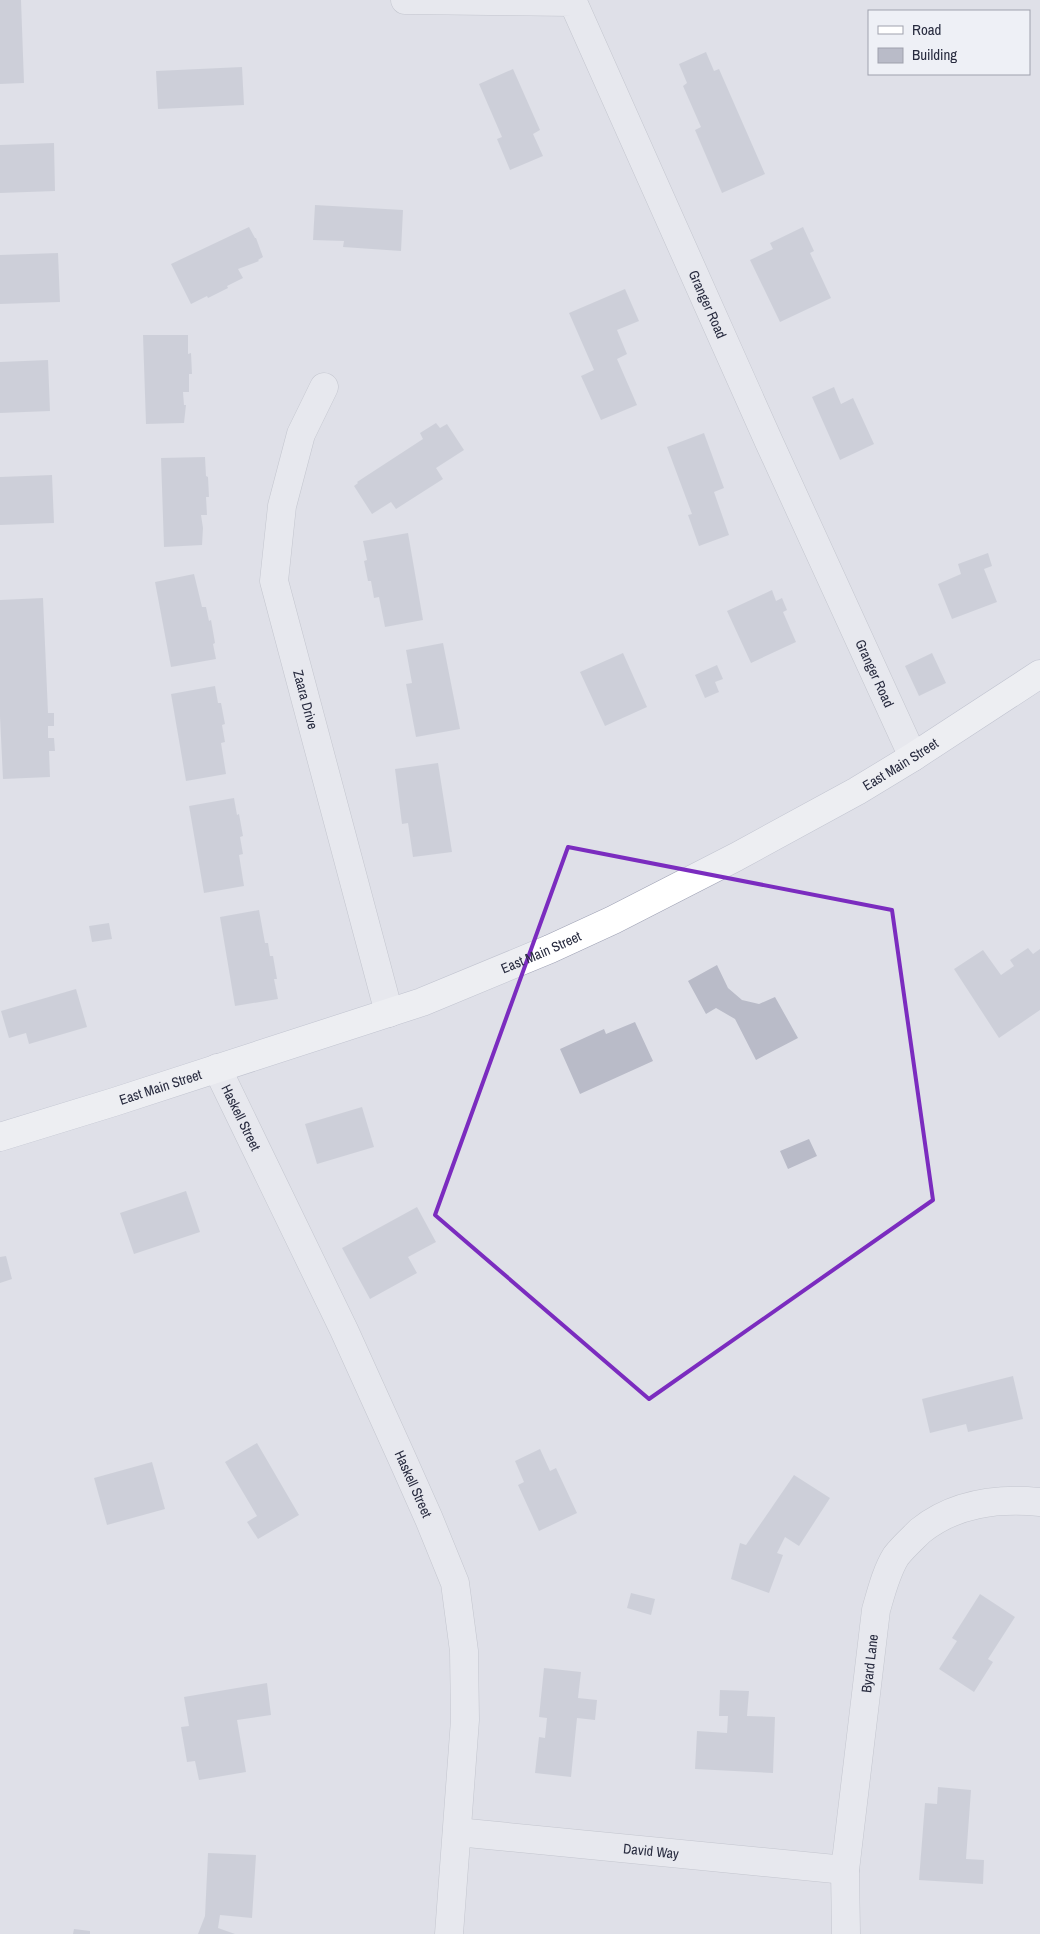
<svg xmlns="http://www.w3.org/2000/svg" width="1040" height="1934" font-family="'Archivo Narrow',sans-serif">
<rect width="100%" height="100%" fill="#dfe0e8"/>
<path fill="#b9bbc8" d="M 0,0 L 21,0 L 24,83 L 0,84 Z
M 706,52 L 714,71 L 719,69 L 765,174 L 722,193 L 695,130 L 701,127 L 683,86 L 687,83 L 679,64 Z
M 242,67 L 244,105 L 158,109 L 156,71 Z
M 513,69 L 540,130 L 533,134 L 543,156 L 510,170 L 497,139 L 502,137 L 479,84 Z
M 54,143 L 55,191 L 0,193 L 0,145 Z
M 315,205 L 403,210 L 401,251 L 343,247 L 344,241 L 313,240 Z
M 249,227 L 255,238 L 256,238 L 263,257 L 258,260 L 259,261 L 238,269 L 243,278 L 227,286 L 228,288 L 208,298 L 207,296 L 191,304 L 171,264 Z
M 803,227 L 814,251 L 810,253 L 831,298 L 780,322 L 750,260 L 773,249 L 770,243 Z
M 58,253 L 60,302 L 0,304 L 0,255 Z
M 625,289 L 639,321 L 617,330 L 627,354 L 617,359 L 637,405 L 601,420 L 581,376 L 594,370 L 569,313 Z
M 143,335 L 188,335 L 188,354 L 191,353 L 192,374 L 189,374 L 189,392 L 183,392 L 184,405 L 186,405 L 184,423 L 146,424 Z
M 48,360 L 50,411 L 0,413 L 0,362 Z
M 834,387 L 841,404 L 853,398 L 874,444 L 840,460 L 812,397 Z
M 436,423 L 440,428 L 447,424 L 464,450 L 436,468 L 443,479 L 396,509 L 391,502 L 372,514 L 354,486 L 358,483 L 357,482 L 423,439 L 420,433 Z
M 704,433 L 724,488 L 714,492 L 729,535 L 699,546 L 688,515 L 692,514 L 667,447 Z
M 205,457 L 206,476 L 208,477 L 209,497 L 206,497 L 207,515 L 201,515 L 203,528 L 202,545 L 164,547 L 161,458 Z
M 52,475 L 54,523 L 0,525 L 0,477 Z
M 408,533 L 423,620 L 385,627 L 379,597 L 374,598 L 371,581 L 368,581 L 364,561 L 367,560 L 363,541 Z
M 988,553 L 992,566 L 984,569 L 997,602 L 952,619 L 938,584 L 961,574 L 958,564 Z
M 194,574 L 202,607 L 206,607 L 209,621 L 211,620 L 215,643 L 213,644 L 216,659 L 171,667 L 155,582 Z
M 772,590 L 776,601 L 782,598 L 787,610 L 783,612 L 796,642 L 751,663 L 727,611 Z
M 43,598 L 48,713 L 54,713 L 54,726 L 48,726 L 48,738 L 54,738 L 55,751 L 49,751 L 50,777 L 3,779 L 0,717 L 0,600 Z
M 443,643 L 460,729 L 416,737 L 406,684 L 412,683 L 406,650 Z
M 623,653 L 647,707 L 605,726 L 580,672 Z
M 932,653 L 946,683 L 919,696 L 905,666 Z
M 717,665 L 723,679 L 715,682 L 719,692 L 705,698 L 695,675 Z
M 215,686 L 218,703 L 221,703 L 225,724 L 222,725 L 225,742 L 221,743 L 226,774 L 186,781 L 171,694 Z
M 438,763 L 452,852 L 413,857 L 408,823 L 402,824 L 395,769 Z
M 234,798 L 237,815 L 239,814 L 243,836 L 240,837 L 243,854 L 239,855 L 244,886 L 204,893 L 189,806 Z
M 259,910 L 265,943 L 268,943 L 270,956 L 273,956 L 277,979 L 274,979 L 278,999 L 235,1006 L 220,917 Z
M 109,923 L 112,939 L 92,942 L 89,926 Z
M 1028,948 L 1033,954 L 1040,949 L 1040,1010 L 999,1038 L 954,969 L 983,950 L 1001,975 L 1014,966 L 1010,960 Z
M 717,965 L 728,988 L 742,1000 L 759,1004 L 775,997 L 798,1038 L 756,1060 L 735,1019 L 716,1008 L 706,1014 L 688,981 Z
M 76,989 L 87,1027 L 29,1044 L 26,1033 L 9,1038 L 1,1011 Z
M 635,1022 L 653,1061 L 580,1094 L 560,1049 L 604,1029 L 606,1034 Z
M 362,1107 L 374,1147 L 317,1164 L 305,1124 Z
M 809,1139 L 817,1156 L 788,1169 L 780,1151 Z
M 186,1191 L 200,1232 L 134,1254 L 120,1213 Z
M 417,1207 L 436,1242 L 408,1257 L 417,1273 L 370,1299 L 342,1248 Z
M 6,1256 L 12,1279 L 0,1283 L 0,1257 Z
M 1013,1376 L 1023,1419 L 968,1432 L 966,1424 L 930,1433 L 922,1399 Z
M 257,1443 L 299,1515 L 258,1539 L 247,1522 L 257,1516 L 225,1462 Z
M 540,1449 L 550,1471 L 556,1468 L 577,1513 L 539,1531 L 518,1485 L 524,1482 L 515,1461 Z
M 152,1462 L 165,1509 L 107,1525 L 94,1478 Z
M 794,1475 L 830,1498 L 799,1546 L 785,1537 L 777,1553 L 783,1555 L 769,1593 L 731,1579 L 740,1543 L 746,1545 Z
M 631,1593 L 655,1599 L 651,1615 L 627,1608 Z
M 980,1594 L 1015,1617 L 988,1659 L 993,1662 L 974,1692 L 939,1669 L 957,1641 L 952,1638 Z
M 544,1668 L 581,1672 L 578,1698 L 597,1700 L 595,1720 L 577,1718 L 571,1777 L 535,1773 L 539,1737 L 545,1738 L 547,1718 L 539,1717 Z
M 267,1683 L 271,1715 L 237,1720 L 246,1772 L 199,1780 L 195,1761 L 187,1762 L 181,1727 L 189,1726 L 184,1697 Z
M 720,1690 L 749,1691 L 747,1716 L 775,1717 L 773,1773 L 695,1769 L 697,1731 L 727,1733 L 728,1716 L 719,1716 Z
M 938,1787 L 971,1790 L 966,1859 L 984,1860 L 983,1884 L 919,1880 L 925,1803 L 937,1804 Z
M 208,1853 L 256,1855 L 252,1918 L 220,1915 L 218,1928 L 235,1934 L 198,1934 L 205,1916 Z
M 74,1929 L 90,1931 L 90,1934 L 73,1934 Z"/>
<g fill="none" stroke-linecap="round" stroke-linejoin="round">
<g stroke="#a4a6b2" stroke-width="29">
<g id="minor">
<path id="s1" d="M 405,0 L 573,2 L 769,442 L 913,757"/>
<path id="s2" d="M 324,387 L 301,434 L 282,506 L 274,581 L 389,1013"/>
<path id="s3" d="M 217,1068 L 344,1330 L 401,1456 L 429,1519 L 455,1583 L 464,1651 L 465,1720 L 449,1934"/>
<path id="s4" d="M 457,1832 L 845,1870"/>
<path id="s5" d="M 846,1934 L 845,1870 L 876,1610 C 881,1593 886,1572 896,1556 C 903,1547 912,1539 920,1531 C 955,1503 997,1498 1040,1502"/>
</g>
</g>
<g stroke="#9ea1b4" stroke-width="29">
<g id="major">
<path id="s6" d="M 0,1137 L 114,1102 L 422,1002 L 550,949 L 613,920 L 736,857 L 857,791 L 913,757 L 1040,674"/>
</g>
</g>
<use href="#minor" stroke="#f2f2f6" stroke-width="28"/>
<use href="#major" stroke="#fff" stroke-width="28"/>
</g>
<path d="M0 0H1040V1934H0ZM 568,847 L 892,910 L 933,1200 L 649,1399 L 435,1215 Z" fill="#dfe0e8" fill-opacity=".55" fill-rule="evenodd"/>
<path fill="none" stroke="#7b2cbf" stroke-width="4" stroke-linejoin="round" d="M 568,847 L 892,910 L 933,1200 L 649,1399 L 435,1215 Z"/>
<g text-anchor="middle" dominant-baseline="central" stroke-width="5" stroke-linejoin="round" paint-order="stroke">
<g font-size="14" fill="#282b3f" stroke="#eef0f6">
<text stroke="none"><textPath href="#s1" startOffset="499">Granger Road</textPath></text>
<text stroke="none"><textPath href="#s1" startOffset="904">Granger Road</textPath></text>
<text stroke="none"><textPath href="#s2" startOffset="325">Zaara Drive</textPath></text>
<text stroke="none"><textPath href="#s6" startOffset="978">East Main Street</textPath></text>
<text stroke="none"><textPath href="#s6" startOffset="572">East Main Street</textPath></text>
<text stroke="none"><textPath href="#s6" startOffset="168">East Main Street</textPath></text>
<text stroke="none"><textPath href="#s3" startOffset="55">Haskell Street</textPath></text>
<text stroke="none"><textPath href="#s3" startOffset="460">Haskell Street</textPath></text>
<text stroke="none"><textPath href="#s5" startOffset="272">Byard Lane</textPath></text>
<text stroke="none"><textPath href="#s4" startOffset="195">David Way</textPath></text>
</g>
</g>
<rect x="868" y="10" width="162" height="65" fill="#eef0f6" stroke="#9fa1ad"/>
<rect x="878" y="26" width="25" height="8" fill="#ffffff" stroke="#9fa1ad"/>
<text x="912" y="35" font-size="15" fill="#282b3f">Road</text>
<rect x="878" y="48" width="25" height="15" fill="#b9bbc8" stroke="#9fa1ad"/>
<text x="912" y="60" font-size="15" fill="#282b3f">Building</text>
</svg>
